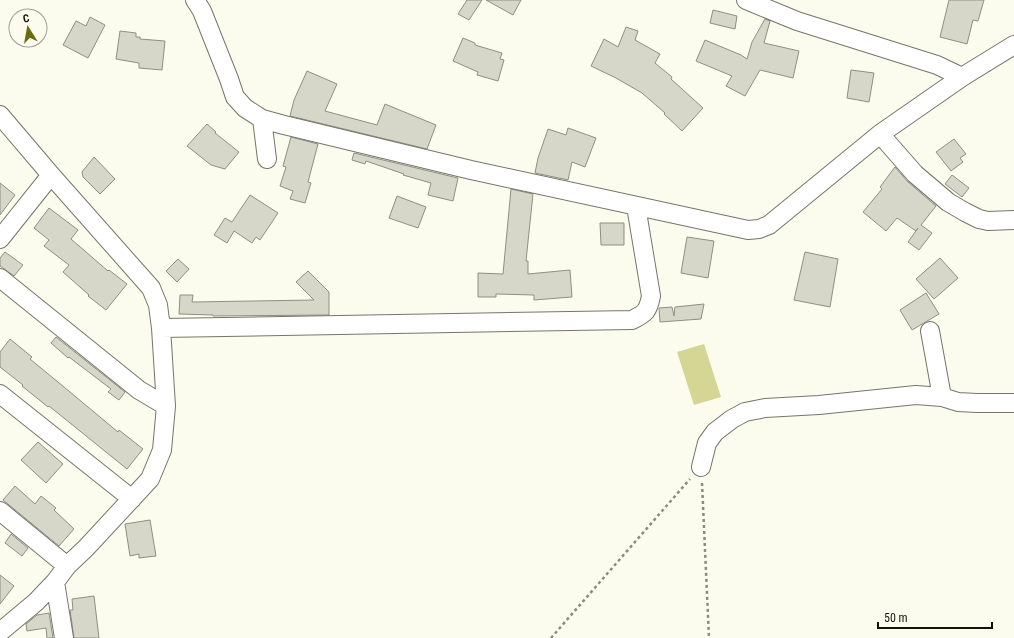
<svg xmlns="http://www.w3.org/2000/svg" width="1014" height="638" font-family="'Roboto Condensed',sans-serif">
<rect width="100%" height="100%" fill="#fcfcee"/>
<path fill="#d5d693" d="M 704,344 L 721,397 L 694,405 L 677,352 Z"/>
<path fill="#d6d6c9" stroke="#8e8e82" d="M 467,0 L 482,0 L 469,20 L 458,14 Z
M 486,0 L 521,0 L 513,15 Z
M 949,0 L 984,0 L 978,21 L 973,20 L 967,44 L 940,37 Z
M 713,10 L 737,16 L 735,29 L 710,23 Z
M 90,17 L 105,25 L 88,58 L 63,45 L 76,21 L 86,26 Z
M 765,19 L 770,21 L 764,43 L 799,51 L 793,78 L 760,70 L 745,96 L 726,86 L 732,76 L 696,61 L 705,40 L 741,55 L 747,59 L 752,42 Z
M 626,27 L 638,31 L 635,40 L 660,54 L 655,63 L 672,77 L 671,79 L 703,108 L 682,131 L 664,114 L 665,113 L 642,93 L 616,78 L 591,66 L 604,39 L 618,47 Z
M 120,31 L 136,33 L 136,37 L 140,37 L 140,39 L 165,41 L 162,70 L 139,68 L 139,63 L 116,59 Z
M 463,38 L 475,43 L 475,45 L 502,53 L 500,59 L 504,60 L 498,81 L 477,75 L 478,72 L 453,61 Z
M 851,70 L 874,73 L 869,102 L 847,98 Z
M 307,71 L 337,84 L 325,111 L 377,125 L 385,104 L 436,125 L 427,149 L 290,116 L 294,100 Z
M 207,124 L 216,132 L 215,133 L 239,152 L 225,169 L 211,165 L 187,146 Z
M 568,128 L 596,138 L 585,167 L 572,162 L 568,180 L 535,173 L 538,158 L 548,129 L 566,135 Z
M 291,137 L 318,144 L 308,182 L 311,183 L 305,203 L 290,199 L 293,191 L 280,186 L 286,167 L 283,166 Z
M 954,139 L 966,154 L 960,158 L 963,162 L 951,171 L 936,152 Z
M 354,153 L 458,178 L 453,201 L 428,195 L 431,183 L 403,175 L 404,174 L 366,161 L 365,164 L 352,160 Z
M 94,157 L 115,179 L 100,194 L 83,177 L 82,172 Z
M 895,167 L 908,182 L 936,206 L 921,225 L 932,233 L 919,250 L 908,242 L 918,228 L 916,231 L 897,218 L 886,231 L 863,212 L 882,189 L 880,187 Z
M 952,175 L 969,188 L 962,197 L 945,184 Z
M 0,183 L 15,195 L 0,215 Z
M 511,189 L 533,194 L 526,261 L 528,261 L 528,274 L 570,270 L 572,297 L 534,300 L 534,295 L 496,294 L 496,297 L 478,297 L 478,273 L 503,274 Z
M 250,195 L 278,213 L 260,240 L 256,237 L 252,243 L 234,231 L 227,243 L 214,235 L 225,218 L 232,222 Z
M 397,196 L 426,207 L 418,228 L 389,218 Z
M 49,208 L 78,230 L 71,239 L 108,271 L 109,270 L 127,284 L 106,310 L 88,296 L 89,295 L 63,272 L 69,265 L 44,246 L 49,240 L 34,228 Z
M 600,223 L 624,223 L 624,245 L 601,245 Z
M 687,237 L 714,241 L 708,278 L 681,273 Z
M 5,252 L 23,265 L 14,276 L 0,266 L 0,258 Z
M 805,252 L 838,259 L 830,307 L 794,300 Z
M 940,258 L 958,278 L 934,299 L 916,279 Z
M 178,259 L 189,269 L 177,282 L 166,271 Z
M 308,271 L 329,292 L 329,315 L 213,316 L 213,315 L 179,314 L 180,295 L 193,295 L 192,302 L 314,300 L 296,282 Z
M 926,293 L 939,314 L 912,330 L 900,310 Z
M 704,304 L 701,319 L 660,322 L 659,308 L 672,307 L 674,316 L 675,307 Z
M 56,337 L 125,392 L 119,400 L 108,392 L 111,389 L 69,357 L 68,358 L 51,343 Z
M 10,339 L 32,357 L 30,359 L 64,387 L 118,432 L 119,430 L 143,449 L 127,469 L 49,406 L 48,407 L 22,386 L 23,385 L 0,367 L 0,352 Z
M 38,442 L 63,464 L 46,483 L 21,460 Z
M 15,486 L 35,504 L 41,496 L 56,508 L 54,510 L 74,529 L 59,546 L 3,500 Z
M 150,520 L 156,556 L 139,558 L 139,554 L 130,556 L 125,524 Z
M 11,534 L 28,548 L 22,556 L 5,543 Z
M 0,575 L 14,586 L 0,604 Z
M 94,596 L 99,638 L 74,638 L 70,610 L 73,610 L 72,599 Z
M 49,613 L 53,638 L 47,638 L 46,628 L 27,631 L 26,624 L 37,615 Z"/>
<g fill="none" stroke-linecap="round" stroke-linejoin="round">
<g stroke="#757669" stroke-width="20">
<path id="minor" d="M 195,0 L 202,11 L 229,79 L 235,97 L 245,108 L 262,119 L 284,125 L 471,170 L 748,230 L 759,229 L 769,225 L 880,134 L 962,77 L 1014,45
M 746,0 L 797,21 L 937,65 L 962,77
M 0,115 L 51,175 L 151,288 L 158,305 L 161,328 L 166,406 L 162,450 L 150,479 L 86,548 L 67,566 L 55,582 L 36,602 L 0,632
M 262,119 L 267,159
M 880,134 L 915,174 L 948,202 L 965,212 L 979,219 L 988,221 L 1014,220
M 0,239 L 51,175
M 0,278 L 139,390 L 166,406
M 161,328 L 632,320 C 646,313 648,311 651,296 L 636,206
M 930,331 L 942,397
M 0,394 L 132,499
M 701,467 L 707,443 L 715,432 L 732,419 L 745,412 L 765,408 L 819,405 L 916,395 L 942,397 L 958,402 L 977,403 L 1014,403
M 0,511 L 67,566
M 55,582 L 64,638"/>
</g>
<path stroke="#8a8a81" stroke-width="2.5" stroke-dasharray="3 3" stroke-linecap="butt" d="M 702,483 L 709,638
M 551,638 L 690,479"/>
<use href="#minor" stroke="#fff" stroke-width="18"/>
</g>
<g transform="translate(28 28) rotate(349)"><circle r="19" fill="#fcfcee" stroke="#9e9e94"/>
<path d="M0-3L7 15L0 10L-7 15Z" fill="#6d6c0b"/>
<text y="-6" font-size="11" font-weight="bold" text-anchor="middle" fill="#12120d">С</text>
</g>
<path d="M878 622v6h114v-6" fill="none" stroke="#12120d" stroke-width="2"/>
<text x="884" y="622" font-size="12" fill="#12120d" stroke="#fcfcee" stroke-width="3" paint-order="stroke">50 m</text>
</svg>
